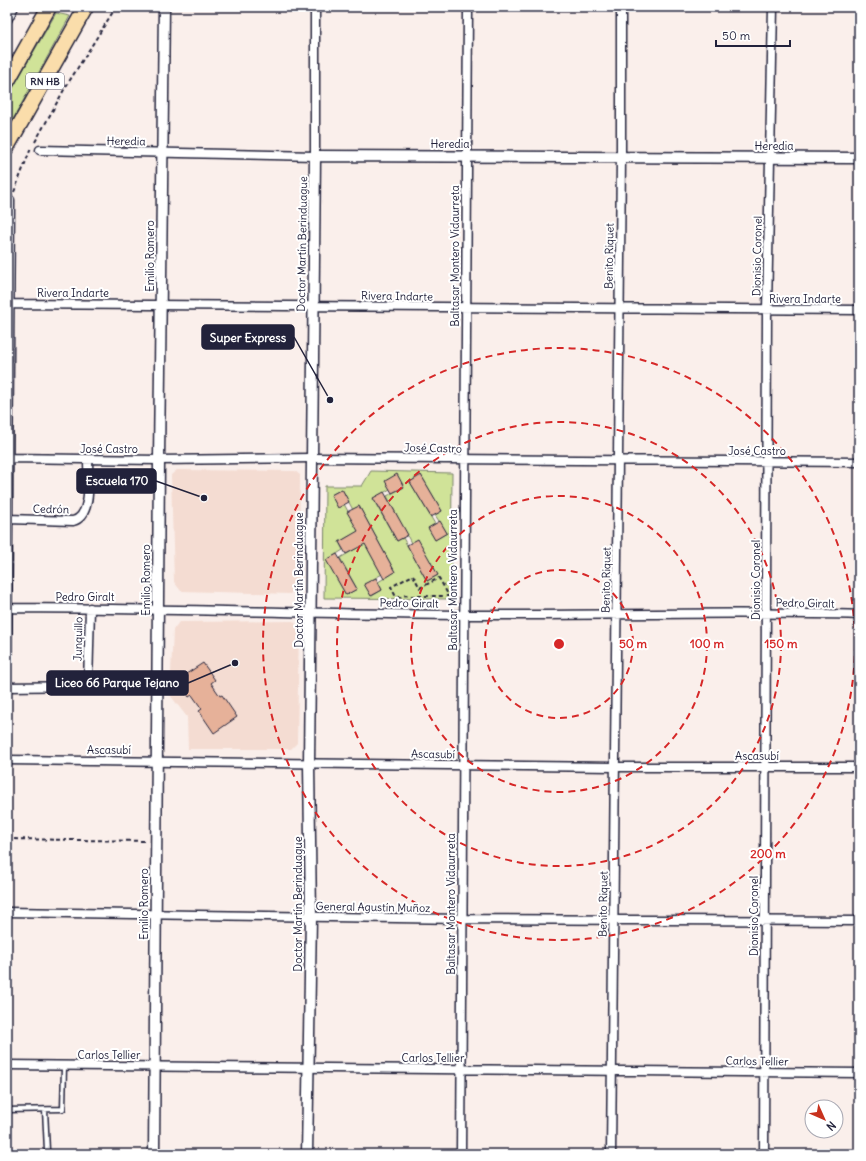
<svg xmlns="http://www.w3.org/2000/svg" width="866" height="1161" font-family="Delius,sans-serif">
<rect width="100%" height="100%" fill="#faefeb"/>
<filter id="ink" filterUnits="userSpaceOnUse"><feTurbulence type="fractalNoise" baseFrequency=".025" numOctaves="2"/><feDisplacementMap in="SourceGraphic" scale="8" xChannelSelector="R" yChannelSelector="G"/><feConvolveMatrix kernelMatrix="1 2 1 2 8 2 1 2 1" color-interpolation-filters="sRGB"/></filter>
<g filter="url(#ink)">
<path fill="#f4dcd2" d="M 177,470 L 295,471 L 300,475 L 299,586 L 290,594 L 181,591 L 174,582 L 171,475 Z
M 293,621 L 299,627 L 297,743 L 291,749 L 188,749 L 187,717 L 170,695 L 173,630 L 179,622 Z"/>
<path fill="#d0e398" stroke="#79826a" fill-rule="evenodd" d="M 56,13 L 70,16 L 7,130 L 7,98 Z
M 371,471 L 452,473 L 451,599 L 324,598 L 325,486 L 362,486 ZM 421,475 L 442,511 L 435,515 L 447,533 L 435,540 L 435,524 L 410,482 ZM 404,487 L 387,496 L 411,543 L 438,575 L 427,581 L 403,538 L 397,541 L 373,499 L 390,489 ZM 342,489 L 353,510 L 359,506 L 395,572 L 378,582 L 382,590 L 372,596 L 365,584 L 382,574 L 344,504 L 331,495 ZM 350,536 L 357,548 L 340,558 L 357,589 L 346,595 L 327,560 L 343,550 L 339,542 Z"/>
<path fill="#e6b199" stroke="#22223b" d="M 397,474 L 404,487 L 392,493 L 385,481 Z
M 421,475 L 442,511 L 431,517 L 410,482 Z
M 342,489 L 349,502 L 338,508 L 331,495 Z
M 384,492 L 408,535 L 397,541 L 373,498 Z
M 359,506 L 395,572 L 384,579 L 365,544 L 346,554 L 339,542 L 358,531 L 347,512 Z
M 440,521 L 447,533 L 435,540 L 428,528 Z
M 418,539 L 438,575 L 427,581 L 407,545 Z
M 337,554 L 357,589 L 346,595 L 326,560 Z
M 376,578 L 382,590 L 371,596 L 364,584 Z
M 203,663 L 215,680 L 211,683 L 220,696 L 222,695 L 237,717 L 214,733 L 199,711 L 202,709 L 192,695 L 189,697 L 177,680 Z"/>
<g fill="none" stroke-linecap="round" stroke-linejoin="round">
<g stroke="#22223b" stroke-width="7">
<path id="service" d="M 7,1110 L 63,1109 L 64,1066
M 45,1110 L 47,1150"/>
</g>
<g stroke="#22223b" stroke-width="11">
<path id="minor" d="M 7,20 L 14,7
M 40,150 L 315,156 L 315,7
M 7,304 L 859,310
M 7,458 L 159,460 L 312,458 L 859,462
M 8,519 L 73,521 C 93,516 88,477 88,460
M 7,608 C 160,608 312,614 465,615 C 596,616 728,611 859,615
M 7,662 L 10,200
M 7,687 L 88,686 L 90,608
M 7,760 L 615,767 L 859,767
M 7,912 L 462,919 L 859,921
M 7,1065 L 859,1073
M 461,1154 L 468,7
M 611,1154 L 621,158 L 621,7
M 764,1154 L 767,310 L 773,7"/>
</g>
<g stroke="#22223b" stroke-width="13">
<path id="tertiary" d="M 154,1154 L 159,460 L 164,7
M 307,1154 L 311,917 L 309,764 L 315,156 L 859,158"/>
</g>
<g stroke="#22223b" stroke-width="17">
<path id="trunk" d="M 7,82 L 49,7
M 7,147 L 86,7"/>
</g>
<path stroke="#22223b" stroke-width="2" stroke-dasharray="4 3" stroke-linecap="butt" d="M 35,142 L 65,88 L 116,7
M 14,192 L 31,148
M 413,575 L 420,588 L 439,578 L 449,596 L 408,596 L 406,595 L 401,597 L 396,597 L 391,587 Z
M 7,839 L 147,841"/>
<use href="#service" stroke="#fff" stroke-width="4"/>
<use href="#minor" stroke="#fff" stroke-width="8"/>
<use href="#tertiary" stroke="#fff" stroke-width="10"/>
<use href="#trunk" stroke="#faddab" stroke-width="14"/>
</g>
</g>
<g fill="none" stroke="#d62828" stroke-width="2" stroke-dasharray="7 5">
<circle cx="559" cy="644" r="74"/>
<circle cx="559" cy="644" r="148"/>
<circle cx="559" cy="644" r="222"/>
<circle cx="559" cy="644" r="296"/>
</g>
<g text-anchor="middle" dominant-baseline="central" stroke-width="4" stroke-linejoin="round" paint-order="stroke">
<rect fill="#fff" stroke="#646476" stroke-width="1" x="26" y="73" width="38" height="16" rx="3"/>
<g font-size="10" font-weight="bold" fill="#22223b">
<text x="45" y="81">RN HB</text>
</g>
<g font-size="11" fill="#22223b" stroke="#fff">
<text transform="translate(126 141) rotate(1)">Heredia</text>
<text x="450" y="144">Heredia</text>
<text x="774" y="146">Heredia</text>
<text transform="translate(302 244) rotate(-89)">Doctor Martín Berinduague</text>
<text transform="translate(150 256) rotate(-90)">Emilio Romero</text>
<text transform="translate(455 256) rotate(-90)">Baltasar Montero Vidaurreta</text>
<text transform="translate(609 256) rotate(-89)">Benito Riquet</text>
<text transform="translate(757 256) rotate(-89)">Dionisio Coronel</text>
<text x="73" y="293">Rivera Indarte</text>
<text transform="translate(397 296) rotate(1)">Rivera Indarte</text>
<text x="805" y="299">Rivera Indarte</text>
<text transform="translate(433 448) rotate(1)">José Castro</text>
<text x="109" y="449">José Castro</text>
<text x="757" y="451">José Castro</text>
<text transform="translate(51 509) rotate(1)">Cedrón</text>
<text transform="translate(146 580) rotate(-90)">Emilio Romero</text>
<text transform="translate(299 580) rotate(-90)">Doctor Martín Berinduague</text>
<text transform="translate(453 580) rotate(-90)">Baltasar Montero Vidaurreta</text>
<text transform="translate(606 580) rotate(-89)">Benito Riquet</text>
<text transform="translate(756 580) rotate(-90)">Dionisio Coronel</text>
<text x="85" y="597">Pedro Giralt</text>
<text transform="translate(409 603) rotate(1)">Pedro Giralt</text>
<text transform="translate(805 603) rotate(1)">Pedro Giralt</text>
<text transform="translate(78 639) rotate(-89)">Junquillo</text>
<text x="109" y="750">Ascasubí</text>
<text transform="translate(433 754) rotate(1)">Ascasubí</text>
<text x="757" y="756">Ascasubí</text>
<text transform="translate(144 904) rotate(-90)">Emilio Romero</text>
<text transform="translate(298 904) rotate(-90)">Doctor Martín Berinduague</text>
<text transform="translate(451 904) rotate(-90)">Baltasar Montero Vidaurreta</text>
<text transform="translate(603 904) rotate(-89)">Benito Riquet</text>
<text transform="translate(373 907) rotate(1)">General Agustín Muñoz</text>
<text transform="translate(754 916) rotate(-90)">Dionisio Coronel</text>
<text x="109" y="1055">Carlos Tellier</text>
<text x="433" y="1058">Carlos Tellier</text>
<text transform="translate(757 1061) rotate(1)">Carlos Tellier</text>
</g>
</g>
<circle cx="559" cy="644" r="6" fill="#d62828" stroke="#fff" stroke-width="2"/>
<g font-size="12" text-anchor="middle" font-weight="bold" fill="#d62828" stroke="#fff" stroke-width="4" stroke-linejoin="round" paint-order="stroke">
<text x="633" y="648">50 m</text>
<text x="707" y="648">100 m</text>
<text x="781" y="648">150 m</text>
<text x="768" y="858">200 m</text>
</g>
<path fill="none" stroke="#22223b" stroke-width="1.5" d="M330 400L294 337M204 498L156 481M235 663L188 683"/>
<g fill="#22223b" stroke="#fff" stroke-width="1.5">
<circle cx="330" cy="400" r="4"/>
<circle cx="204" cy="498" r="4"/>
<circle cx="235" cy="663" r="4"/>
</g>
<g fill="#22223b" stroke="#22223b" stroke-width="1.5">
<rect x="202" y="325" width="92" height="24" rx="4"/>
<rect x="77" y="469" width="79" height="24" rx="4"/>
<rect x="47" y="671" width="141" height="24" rx="4"/>
</g>
<g font-size="12" text-anchor="middle" font-weight="bold" fill="#fff">
<text x="248" y="342">Super Express</text>
<text x="117" y="485">Escuela 170</text>
<text x="117" y="687">Liceo 66 Parque Tejano</text>
</g>
<rect width="866" height="1161" fill="none" stroke="#fff" stroke-width="24"/>
<rect x="12" y="12" width="842" height="1137" fill="none" stroke="#22223b" stroke-width="1.5" filter="url(#ink)"/>
<g transform="translate(824 1119) rotate(135)"><circle r="19" fill="#ffffff" stroke="#a7a7b1"/>
<path d="M0-3L7 15L0 10L-7 15Z" fill="#c8321e"/>
<text y="-6" font-size="11" font-weight="bold" text-anchor="middle" fill="#22223b">N</text>
</g>
<path d="M716 40v6h74v-6" fill="none" stroke="#22223b" stroke-width="2"/>
<text x="722" y="40" font-size="12" fill="#22223b" stroke="#ffffff" stroke-width="3" paint-order="stroke">50 m</text>
</svg>
